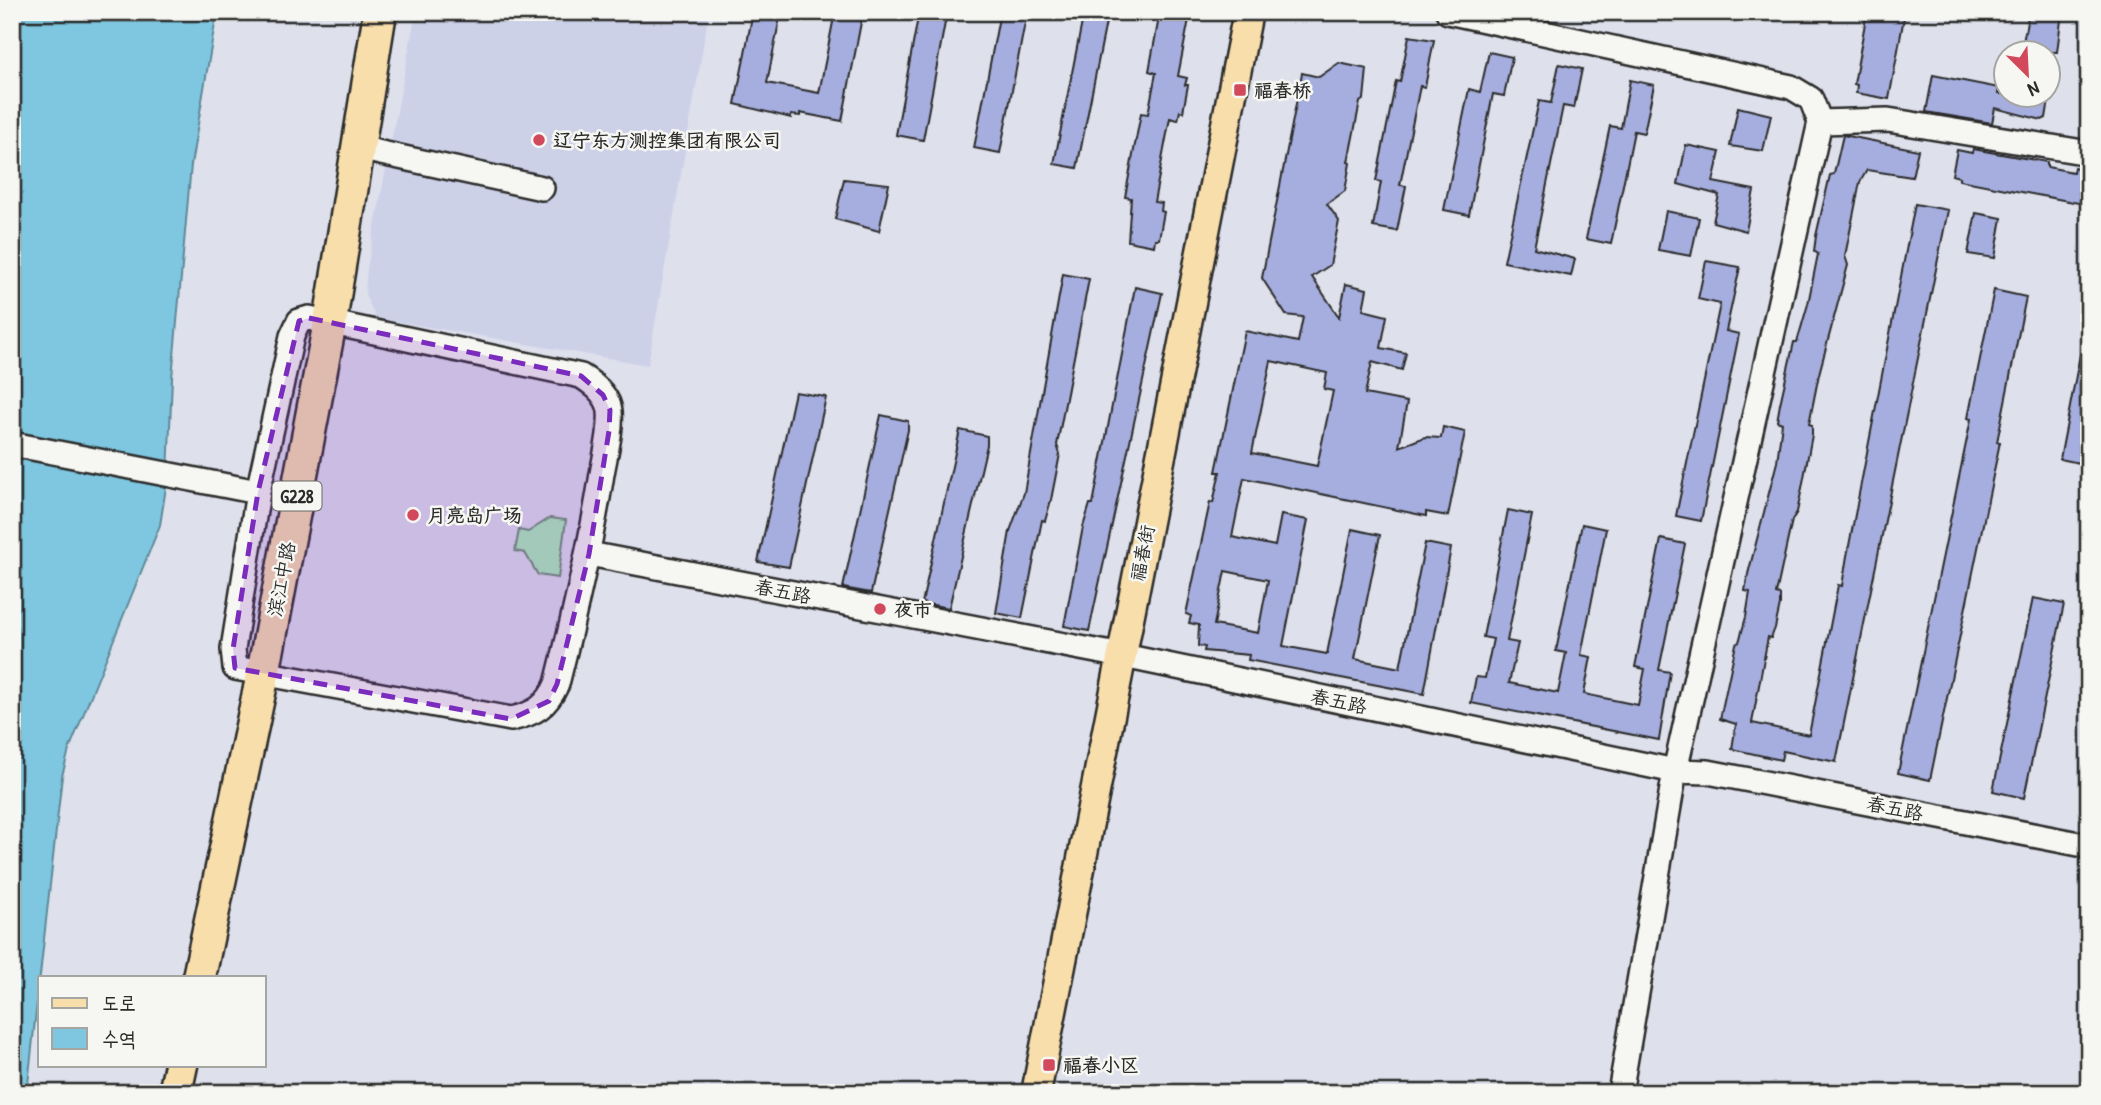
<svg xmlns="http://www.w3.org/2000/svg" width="2101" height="1105" font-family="'Patrick Hand','LXGW WenKai TC','Poor Story',sans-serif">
<rect width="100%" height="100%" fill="#dee0ec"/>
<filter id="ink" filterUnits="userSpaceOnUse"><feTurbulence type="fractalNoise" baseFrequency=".0143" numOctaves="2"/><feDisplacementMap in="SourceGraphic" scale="14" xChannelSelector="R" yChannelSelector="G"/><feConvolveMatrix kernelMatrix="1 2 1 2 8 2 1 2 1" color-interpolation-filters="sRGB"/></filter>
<g filter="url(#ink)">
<path fill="#cdd1e8" d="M 416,12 L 709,12 L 648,365 L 376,318 L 365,295 L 367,268 Z"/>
<path fill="#adf0ba" stroke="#6c8e72" stroke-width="2" d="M 550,518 L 566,520 L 558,578 L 538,575 L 525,553 L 515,551 L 519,530 L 528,532 Z"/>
<path fill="#7fc7e0" stroke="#5d8998" stroke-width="2" d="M 12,12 L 217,12 L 191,165 L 172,378 L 168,475 L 160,525 L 69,750 L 62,776 L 27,1093 L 12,1093 Z"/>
<path fill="#a5aede" stroke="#2b2b2b" stroke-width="2" fill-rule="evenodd" d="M 753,12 L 781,12 L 767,83 L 819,93 L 835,12 L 863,12 L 842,121 L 800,113 L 800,116 L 791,115 L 791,118 L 735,104 Z
M 919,12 L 947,12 L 923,140 L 896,135 Z
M 1000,12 L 1027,12 L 1000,153 L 974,148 Z
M 1084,12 L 1108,12 L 1077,168 L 1054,164 Z
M 1160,12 L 1190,14 L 1178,76 L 1187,78 L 1185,85 L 1188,85 L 1183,112 L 1180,111 L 1178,120 L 1170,118 L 1154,202 L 1162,203 L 1161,211 L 1164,212 L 1159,239 L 1155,239 L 1154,246 L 1128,241 L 1131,198 L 1125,197 L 1141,113 L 1148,114 L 1156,73 L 1149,71 Z
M 1867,12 L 1905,12 L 1889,99 L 1856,93 L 1857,85 L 1854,84 Z
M 2029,12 L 2062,12 L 2057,52 L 2021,52 Z
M 1409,36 L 1434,40 L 1425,87 L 1420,86 L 1400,185 L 1406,186 L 1397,231 L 1373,227 L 1381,182 L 1376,181 L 1396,81 L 1400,82 Z
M 1489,52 L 1512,57 L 1504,96 L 1493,94 L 1469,215 L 1444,210 L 1469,89 L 1480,92 Z
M 1339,63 L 1367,69 L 1364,99 L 1360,102 L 1348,162 L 1350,163 L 1345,191 L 1327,204 L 1339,221 L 1330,265 L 1312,277 L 1339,317 L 1346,284 L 1367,289 L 1363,310 L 1387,316 L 1381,348 L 1406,353 L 1402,370 L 1372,362 L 1365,394 L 1407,402 L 1399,447 L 1425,437 L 1441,438 L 1443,427 L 1465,432 L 1448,516 L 1426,512 L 1426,516 L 1244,478 L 1232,537 L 1275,546 L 1281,515 L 1308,520 L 1283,646 L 1327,654 L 1352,529 L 1380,535 L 1355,659 L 1400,668 L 1425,543 L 1451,548 L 1424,694 L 1248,660 L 1249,655 L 1204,651 L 1205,647 L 1198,646 L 1199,625 L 1189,623 L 1191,616 L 1186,614 L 1210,502 L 1213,503 L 1220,472 L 1216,472 L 1245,331 L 1298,342 L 1303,317 L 1286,315 L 1262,278 L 1302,73 L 1319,77 ZM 1271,361 L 1327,373 L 1324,389 L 1333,391 L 1317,466 L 1252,453 ZM 1225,571 L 1268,580 L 1258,633 L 1214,625 Z
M 1559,64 L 1582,69 L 1574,108 L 1563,106 L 1534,248 L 1575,259 L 1571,276 L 1504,262 L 1539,101 L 1551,103 Z
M 1933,75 L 1999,88 L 1998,94 L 2050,94 L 2046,118 L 2042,120 L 1995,108 L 1992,123 L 1926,112 Z
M 1630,80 L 1654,85 L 1644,133 L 1634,131 L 1611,244 L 1586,239 L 1610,126 L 1621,128 Z
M 1738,107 L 1771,115 L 1763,151 L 1730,146 Z
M 1843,135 L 1918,150 L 1912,177 L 1867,170 L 1860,182 L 1845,256 L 1848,265 L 1819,374 L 1809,424 L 1812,425 L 1812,435 L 1802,488 L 1797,512 L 1792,520 L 1776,594 L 1780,595 L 1780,605 L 1775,628 L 1771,638 L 1768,637 L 1752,723 L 1809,735 L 1838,585 L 1842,586 L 1847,556 L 1915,204 L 1948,210 L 1836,762 L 1783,751 L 1781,760 L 1732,749 L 1736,724 L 1720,719 L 1736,644 L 1739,642 L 1746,617 L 1750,592 L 1745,591 L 1748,574 L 1777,462 L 1782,423 L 1777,421 L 1780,404 L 1794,342 L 1797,342 L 1808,304 L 1818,254 L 1814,251 L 1816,236 L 1830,175 L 1834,174 Z
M 1686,145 L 1720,152 L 1713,182 L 1754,190 L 1746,231 L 1713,222 L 1719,195 L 1678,184 Z
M 1973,149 L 2047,162 L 2047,167 L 2073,172 L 2074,167 L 2086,170 L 2089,205 L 1959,180 L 1959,177 L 1952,175 L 1957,150 L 1972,153 Z
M 844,179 L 889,184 L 879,231 L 835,219 Z
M 1666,211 L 1699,218 L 1691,256 L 1658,250 Z
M 1976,213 L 2002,218 L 1995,258 L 1968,254 Z
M 1706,261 L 1740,267 L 1726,331 L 1739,334 L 1701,521 L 1676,516 L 1720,304 L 1698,299 Z
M 1063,274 L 1089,279 L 1057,445 L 1060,454 L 1051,500 L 1045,521 L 1042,520 L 1022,618 L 996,613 L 1010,531 L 1024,493 Z
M 1135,287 L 1162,293 L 1089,631 L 1064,626 L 1083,527 L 1090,504 L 1093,504 Z
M 1994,290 L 2026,297 L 1997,442 L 2000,442 L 1930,780 L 1898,773 L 1971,419 L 1968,418 Z
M 2082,344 L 2089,345 L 2089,465 L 2060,459 Z
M 795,392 L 826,397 L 789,567 L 758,562 Z
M 881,415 L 908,421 L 908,430 L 871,593 L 843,588 Z
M 960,430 L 987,436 L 987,445 L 949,608 L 922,603 Z
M 1508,510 L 1532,515 L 1507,641 L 1518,643 L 1509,683 L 1558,693 L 1566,653 L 1556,651 L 1582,524 L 1606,529 L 1581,655 L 1591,657 L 1584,694 L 1638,705 L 1645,669 L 1635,667 L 1661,539 L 1685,544 L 1659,670 L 1670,672 L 1659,740 L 1471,703 L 1476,677 L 1485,678 L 1493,639 L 1483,637 Z
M 2033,598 L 2064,604 L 2024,798 L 1993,791 Z"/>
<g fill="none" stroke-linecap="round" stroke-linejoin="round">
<g stroke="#2b2b2b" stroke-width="28">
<path id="minor" d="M 1448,12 L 1791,87 L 1811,99 L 1820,122 L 1675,771 L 1620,1093
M 1820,122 L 1888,120 L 2089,153
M 358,148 L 542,188
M 309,318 L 581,376 C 594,384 608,395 610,411 C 612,433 604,459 601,480 C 590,549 574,616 557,684 C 547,706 535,714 511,719 L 235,668 L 233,649 L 258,492 L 292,336 L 299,321 Z
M 12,444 L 258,492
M 589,554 L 1138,659 L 1675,771 L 1708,772 L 2089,846"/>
</g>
<g stroke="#2b2b2b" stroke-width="33">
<path id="major" d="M 1036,1093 L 1248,12"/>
</g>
<g stroke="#2b2b2b" stroke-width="37">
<path id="highway" d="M 199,977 L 263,674 L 330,322 L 380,12
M 175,1093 L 181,1065"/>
</g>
<use href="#minor" stroke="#f6f6f2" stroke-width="23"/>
<use href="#major" stroke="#f8deab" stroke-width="28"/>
<use href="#highway" stroke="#f8deab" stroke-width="32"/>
</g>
</g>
<path fill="#7b2cbf" fill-opacity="0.2" stroke="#7b2cbf" stroke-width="5" stroke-dasharray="14 9" stroke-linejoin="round" d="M 309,318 L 581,376 L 603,395 L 610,410 L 609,431 L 589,554 L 557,684 L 549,701 L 511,719 L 235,668 L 233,649 L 258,492 L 299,321 Z"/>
<g fill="#d1495b" stroke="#f6f6f2" stroke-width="2.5">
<rect x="1233" y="83" width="14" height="14" rx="3.5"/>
<circle cx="539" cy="140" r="7"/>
<circle cx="413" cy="515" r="7"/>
<circle cx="880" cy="609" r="7"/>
<rect x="1042" y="1058" width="14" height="14" rx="3.5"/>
</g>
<g text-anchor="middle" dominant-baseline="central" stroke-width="5" stroke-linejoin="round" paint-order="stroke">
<rect fill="#f6f6f2" stroke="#686867" stroke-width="2" x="272.5" y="481.5" width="49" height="29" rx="5"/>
<g font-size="18" font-weight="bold" fill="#2b2b2b">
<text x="297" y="496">G228</text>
</g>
<g font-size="19" font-weight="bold" fill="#2b2b2b" stroke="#f6f6f2" text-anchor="start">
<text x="1254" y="90">福春桥</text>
<text x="553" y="140">辽宁东方测控集团有限公司</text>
<text x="427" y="515">月亮岛广场</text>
<text x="894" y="609">夜市</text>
<text x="1063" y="1065">福春小区</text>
</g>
<g font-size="19" fill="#2b2b2b" stroke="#f6f6f2">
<text transform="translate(1142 553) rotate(-79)">福春街</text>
<text transform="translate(281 579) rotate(-79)">滨江中路</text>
<text transform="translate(783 591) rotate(11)">春五路</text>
<text transform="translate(1339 701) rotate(12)">春五路</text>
<text transform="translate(1895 808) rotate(11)">春五路</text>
</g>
</g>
<rect width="2101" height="1105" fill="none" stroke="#f6f6f2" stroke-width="42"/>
<rect x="21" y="21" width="2059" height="1063" fill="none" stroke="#2b2b2b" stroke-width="2.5" filter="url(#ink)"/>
<rect x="38" y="976" width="228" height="91" fill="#f6f6f2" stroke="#a5a5a2" stroke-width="2"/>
<rect x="52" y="998" width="35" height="10" fill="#f8deab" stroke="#a5a5a2" stroke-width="2"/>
<text x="102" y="1010" font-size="21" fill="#2b2b2b">도로</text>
<rect x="52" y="1028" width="35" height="21" fill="#7fc7e0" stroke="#a5a5a2" stroke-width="2"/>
<text x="102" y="1046" font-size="21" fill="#2b2b2b">수역</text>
<g transform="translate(2027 74) rotate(156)"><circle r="33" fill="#f6f6f2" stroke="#a5a5a2" stroke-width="2"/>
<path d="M0-5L12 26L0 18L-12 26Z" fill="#d1495b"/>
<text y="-10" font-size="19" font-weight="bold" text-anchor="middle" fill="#2b2b2b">N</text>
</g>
</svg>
